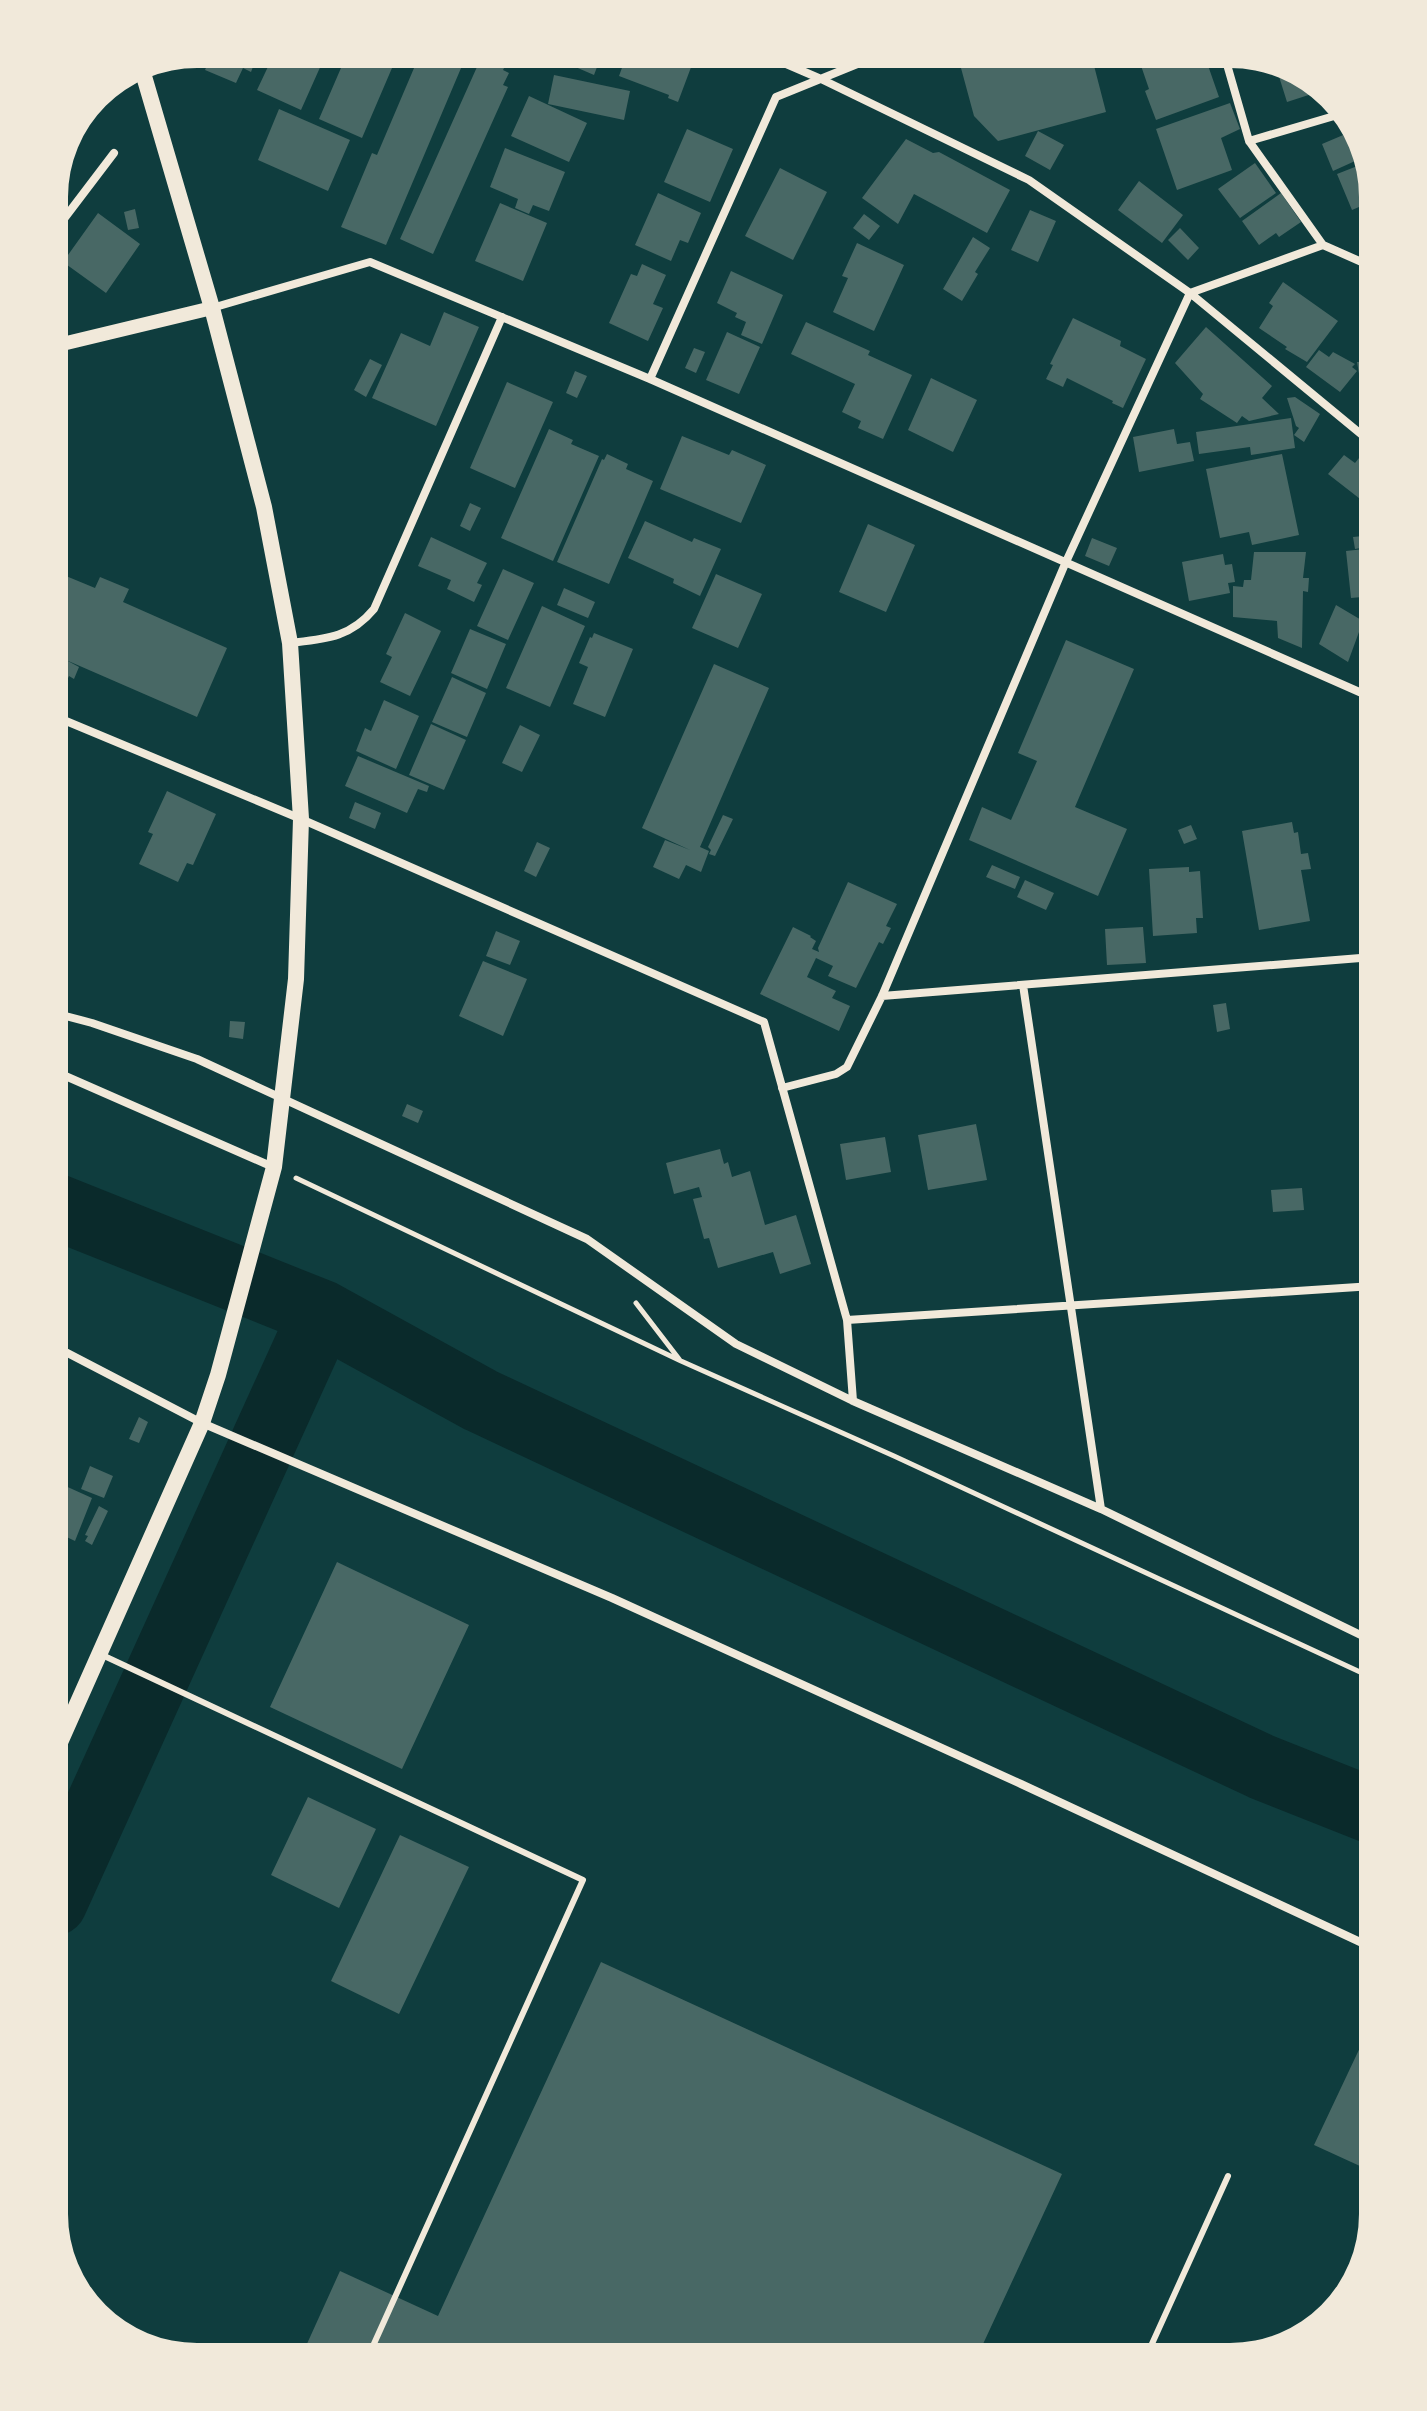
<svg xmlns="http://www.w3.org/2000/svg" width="1427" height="2411" font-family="Cabin,sans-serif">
<rect width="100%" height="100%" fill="#0f3d3e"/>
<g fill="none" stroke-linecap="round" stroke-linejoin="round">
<path stroke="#0a2a2b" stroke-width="66" d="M 54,1206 L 322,1313 L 480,1400 L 1262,1767 L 1373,1811
M 54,1903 L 322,1313"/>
</g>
<path fill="#486865" d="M 212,54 L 248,54 L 256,59 L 251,72 L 243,68 L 236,83 L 205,70 Z
M 274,54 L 326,54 L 301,110 L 257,90 Z
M 347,54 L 398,54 L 362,138 L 319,119 Z
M 420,54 L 467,54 L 386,245 L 341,227 L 372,153 L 377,155 Z
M 559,54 L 602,54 L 594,75 L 557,59 Z
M 627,54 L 696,54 L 678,102 L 668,98 L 669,95 L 619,76 Z
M 969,54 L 1091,54 L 1106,112 L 998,141 L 974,116 L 958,57 Z
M 1137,54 L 1204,54 L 1219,97 L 1156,120 L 1145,91 L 1149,89 Z
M 486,55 L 506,64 L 503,70 L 509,73 L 503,85 L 508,87 L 433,254 L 400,239 L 481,58 L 484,59 Z
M 1276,67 L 1310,78 L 1321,91 L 1287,102 Z
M 554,75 L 630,91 L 624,120 L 548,104 Z
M 529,96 L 587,123 L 569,162 L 511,136 Z
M 1230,103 L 1240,129 L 1221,138 L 1232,170 L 1177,190 L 1156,129 Z
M 279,109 L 350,140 L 328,191 L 258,160 Z
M 687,129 L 733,149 L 710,202 L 664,182 Z
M 1355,130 L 1358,134 L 1364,157 L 1333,171 L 1322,144 Z
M 1038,131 L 1064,145 L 1050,170 L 1025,156 Z
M 906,139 L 933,153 L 939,152 L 1010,190 L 987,233 L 914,194 L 898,224 L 862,198 Z
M 505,148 L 565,172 L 549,211 L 533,205 L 529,214 L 515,208 L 518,199 L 490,187 Z
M 1255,163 L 1276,193 L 1240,218 L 1218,189 Z
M 1365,163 L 1373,201 L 1352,210 L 1337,174 Z
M 780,168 L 827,192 L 793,260 L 745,236 Z
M 1139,181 L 1183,215 L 1162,243 L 1118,210 Z
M 658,193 L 701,213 L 688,243 L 680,240 L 671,261 L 635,245 Z
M 1281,193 L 1301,222 L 1279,237 L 1276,233 L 1259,245 L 1242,221 Z
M 500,203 L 547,223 L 523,281 L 475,261 Z
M 135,209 L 139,228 L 128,230 L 124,212 Z
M 1030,210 L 1056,221 L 1038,262 L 1011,250 Z
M 98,213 L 140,244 L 106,293 L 63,262 Z
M 864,214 L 880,226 L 869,240 L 853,228 Z
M 1180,228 L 1199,248 L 1188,260 L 1168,240 Z
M 973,237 L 990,248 L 975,272 L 978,274 L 962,301 L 943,289 Z
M 857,243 L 904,265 L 874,331 L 833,312 L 848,278 L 842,276 Z
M 642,264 L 666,275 L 653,304 L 663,308 L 648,341 L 609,323 L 631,274 L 637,276 Z
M 731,271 L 783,295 L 762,344 L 741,335 L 746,322 L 735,317 L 737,313 L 717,303 Z
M 1283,282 L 1338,321 L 1307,362 L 1285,349 L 1287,347 L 1259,328 L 1273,306 L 1269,303 Z
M 444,312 L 479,327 L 436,426 L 372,398 L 401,333 L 430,346 Z
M 1073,318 L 1121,341 L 1120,346 L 1146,359 L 1123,408 L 1112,403 L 1113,401 L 1067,378 L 1063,387 L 1046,379 L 1053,365 L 1050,364 Z
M 806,322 L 870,351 L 868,355 L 912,375 L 883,439 L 858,428 L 861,421 L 842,412 L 855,384 L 791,354 Z
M 1206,327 L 1272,386 L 1262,398 L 1279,414 L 1249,421 L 1242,416 L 1237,423 L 1200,399 L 1203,394 L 1175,363 Z
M 727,332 L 760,347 L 739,394 L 706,380 Z
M 694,348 L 705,352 L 696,373 L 685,368 Z
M 1319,350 L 1329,357 L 1333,352 L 1355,364 L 1352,367 L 1357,371 L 1340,392 L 1306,367 Z
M 370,359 L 382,365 L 366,397 L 354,390 Z
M 1357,362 L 1373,362 L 1373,421 L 1366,415 Z
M 575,371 L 587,376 L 577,398 L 566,393 Z
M 931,378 L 977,400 L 953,452 L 908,430 Z
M 507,382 L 553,402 L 515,488 L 470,468 Z
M 1295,397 L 1320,414 L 1304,442 L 1294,435 L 1299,428 L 1296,426 L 1287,398 Z
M 1291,418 L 1295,448 L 1251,455 L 1250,447 L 1199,454 L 1196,432 Z
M 549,429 L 573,440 L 571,444 L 599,456 L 553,561 L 501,538 Z
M 1174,429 L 1177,444 L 1190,442 L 1194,461 L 1139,472 L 1133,437 Z
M 682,436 L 729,455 L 732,450 L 766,465 L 741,523 L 660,489 Z
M 1363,453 L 1373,461 L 1373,491 L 1364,502 L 1328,474 L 1344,455 L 1355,463 Z
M 607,454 L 628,464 L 626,469 L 653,481 L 609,584 L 557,562 L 602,459 L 604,460 Z
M 1282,454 L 1299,535 L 1252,545 L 1249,532 L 1220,538 L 1206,469 Z
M 470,503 L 481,508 L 470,531 L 460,526 Z
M 1366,511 L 1373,512 L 1373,533 L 1364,532 Z
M 645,521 L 692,542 L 694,538 L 721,549 L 700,596 L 673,583 L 674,579 L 628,558 Z
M 868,524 L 915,545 L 886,612 L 839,592 Z
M 1373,535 L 1373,546 L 1355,549 L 1353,537 Z
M 431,537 L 487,563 L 477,583 L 482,585 L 474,602 L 447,589 L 451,580 L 418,566 Z
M 1092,538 L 1117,548 L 1109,566 L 1085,556 Z
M 1373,548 L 1373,596 L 1351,598 L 1346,551 Z
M 1254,552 L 1306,552 L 1303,578 L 1309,578 L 1308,592 L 1303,591 L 1302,648 L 1278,638 L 1277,621 L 1233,617 L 1233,586 L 1243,587 L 1244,580 L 1251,580 Z
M 1223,554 L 1225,565 L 1232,564 L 1235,582 L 1228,583 L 1230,593 L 1189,601 L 1182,562 Z
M 503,569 L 534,583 L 508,640 L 477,626 Z
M 716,574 L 762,594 L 738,648 L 692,628 Z
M 66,576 L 95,588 L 100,577 L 129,589 L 123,602 L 227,648 L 197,717 L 66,660 L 79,667 L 74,679 L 69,676 L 63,689 L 54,685 L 54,604 Z
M 564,588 L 595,602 L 588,618 L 557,605 Z
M 1336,605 L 1363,621 L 1348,662 L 1319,644 Z
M 542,606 L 585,626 L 550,707 L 506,688 Z
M 405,613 L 441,631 L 410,696 L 380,682 L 392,657 L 386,654 Z
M 470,629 L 506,644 L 487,689 L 451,673 Z
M 594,633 L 633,649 L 605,717 L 573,704 L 588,667 L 579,663 L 590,637 L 592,638 Z
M 1066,640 L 1134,669 L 1075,807 L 1127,829 L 1098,896 L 969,840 L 982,807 L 1011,820 L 1037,761 L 1018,753 Z
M 714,664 L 769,688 L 700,847 L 709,851 L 701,872 L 686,865 L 679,879 L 653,867 L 665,840 L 690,850 L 642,828 Z
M 452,677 L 486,693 L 467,737 L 432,722 Z
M 384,700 L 419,716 L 396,769 L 356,751 L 365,728 L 371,731 Z
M 431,724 L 466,740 L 444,790 L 409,775 Z
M 520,725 L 540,735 L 522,772 L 502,763 Z
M 358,756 L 429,786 L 427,792 L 418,789 L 407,813 L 345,786 Z
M 167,791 L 216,814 L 193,865 L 187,863 L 178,882 L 139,864 L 153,834 L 148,832 Z
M 355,802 L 381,813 L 375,829 L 349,818 Z
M 723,815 L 733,819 L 715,856 L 709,854 L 711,850 L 708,847 Z
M 1292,822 L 1294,833 L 1298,832 L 1301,854 L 1308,853 L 1311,869 L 1301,870 L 1310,921 L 1259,930 L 1242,831 Z
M 1191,825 L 1197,839 L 1184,844 L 1178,830 Z
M 537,842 L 550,848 L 536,877 L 524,871 Z
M 992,865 L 1020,877 L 1015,889 L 986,877 Z
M 1189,867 L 1189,872 L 1200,871 L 1203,918 L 1196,918 L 1197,933 L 1153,936 L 1149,869 Z
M 1025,880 L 1054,893 L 1046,910 L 1017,897 Z
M 848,882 L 897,904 L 886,926 L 891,928 L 883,944 L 879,942 L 856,988 L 828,976 L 833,966 L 816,958 L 807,977 L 836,991 L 832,998 L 850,1006 L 839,1031 L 760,994 L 793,927 L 811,936 L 810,937 L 816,941 L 812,949 L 819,952 L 818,948 Z
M 1143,927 L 1146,963 L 1107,965 L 1105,929 Z
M 496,931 L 520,941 L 510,965 L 486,956 Z
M 483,961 L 527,979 L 503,1036 L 459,1016 Z
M 1226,1003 L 1230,1029 L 1217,1032 L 1213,1005 Z
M 230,1021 L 245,1022 L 243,1039 L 229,1037 Z
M 407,1104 L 423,1111 L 418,1123 L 402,1116 Z
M 976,1124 L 987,1180 L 928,1190 L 918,1135 Z
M 885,1137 L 891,1172 L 846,1180 L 840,1144 Z
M 720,1149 L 724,1164 L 728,1162 L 732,1177 L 750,1171 L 765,1225 L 796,1215 L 811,1264 L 780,1274 L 773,1252 L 718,1268 L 709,1238 L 704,1239 L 693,1199 L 702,1197 L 699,1187 L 674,1194 L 666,1163 Z
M 1302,1188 L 1304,1210 L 1273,1212 L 1271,1190 Z
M 139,1417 L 148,1422 L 139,1443 L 129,1439 Z
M 90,1466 L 113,1476 L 104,1498 L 81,1489 Z
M 61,1484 L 92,1498 L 75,1541 L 54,1531 L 54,1498 Z
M 99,1506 L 108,1511 L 92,1545 L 85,1541 L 88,1536 L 85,1535 Z
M 337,1562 L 469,1625 L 402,1769 L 270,1707 Z
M 308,1797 L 376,1829 L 339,1908 L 271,1875 Z
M 400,1835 L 469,1867 L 399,2014 L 331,1981 Z
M 601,1962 L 1062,2174 L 977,2357 L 301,2357 L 340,2271 L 438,2316 Z
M 1373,2020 L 1373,2172 L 1314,2145 Z"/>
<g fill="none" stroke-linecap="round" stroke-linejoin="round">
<path stroke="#f1e9da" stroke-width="5" d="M 296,1178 L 681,1361 L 894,1456 L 1373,1678
M 636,1303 L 679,1359"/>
<path stroke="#f1e9da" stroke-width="6" d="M 100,1654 L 583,1880 L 368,2357
M 1146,2357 L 1228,2176"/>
<path stroke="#f1e9da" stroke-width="8" d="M 763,54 L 821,79 L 1029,180 L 1190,293 L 1373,444
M 1224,54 L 1249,141 L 1323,245 L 1373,267
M 1249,141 L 1341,114
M 54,232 L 114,153
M 212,308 L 370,262 L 650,379 L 1373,698
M 650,379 L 776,97 L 882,54
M 290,643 C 325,639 350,638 374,609 L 502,317
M 54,716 L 301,819 L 764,1022 L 847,1320 L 853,1401
M 1023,985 L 1101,1509
M 882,996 L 1373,957
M 54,1013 L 92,1023 L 197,1059 L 587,1239 L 736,1344 L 853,1401 L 1101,1509 L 1373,1641
M 54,1071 L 273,1167
M 782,1088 L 836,1074 L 847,1067 L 882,996 L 1065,564 L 1190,293 L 1323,245
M 847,1320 L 1373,1286
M 54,1346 L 202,1423 L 612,1598 L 1021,1784 L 1373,1948"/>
<path stroke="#f1e9da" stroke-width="14" d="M 54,346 L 212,308"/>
<path stroke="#f1e9da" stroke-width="16" d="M 54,1756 L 202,1423 L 218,1375 L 274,1167 L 296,979 L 301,819 L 290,643 L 264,507 L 212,308 L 141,66"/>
</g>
<path d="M0 0H1427V2411H0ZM197 68H1230A129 129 0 0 1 1359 197V2214A129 129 0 0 1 1230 2343H197A129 129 0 0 1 68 2214V197A129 129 0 0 1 197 68Z" fill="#f1e9da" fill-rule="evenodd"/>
</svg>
